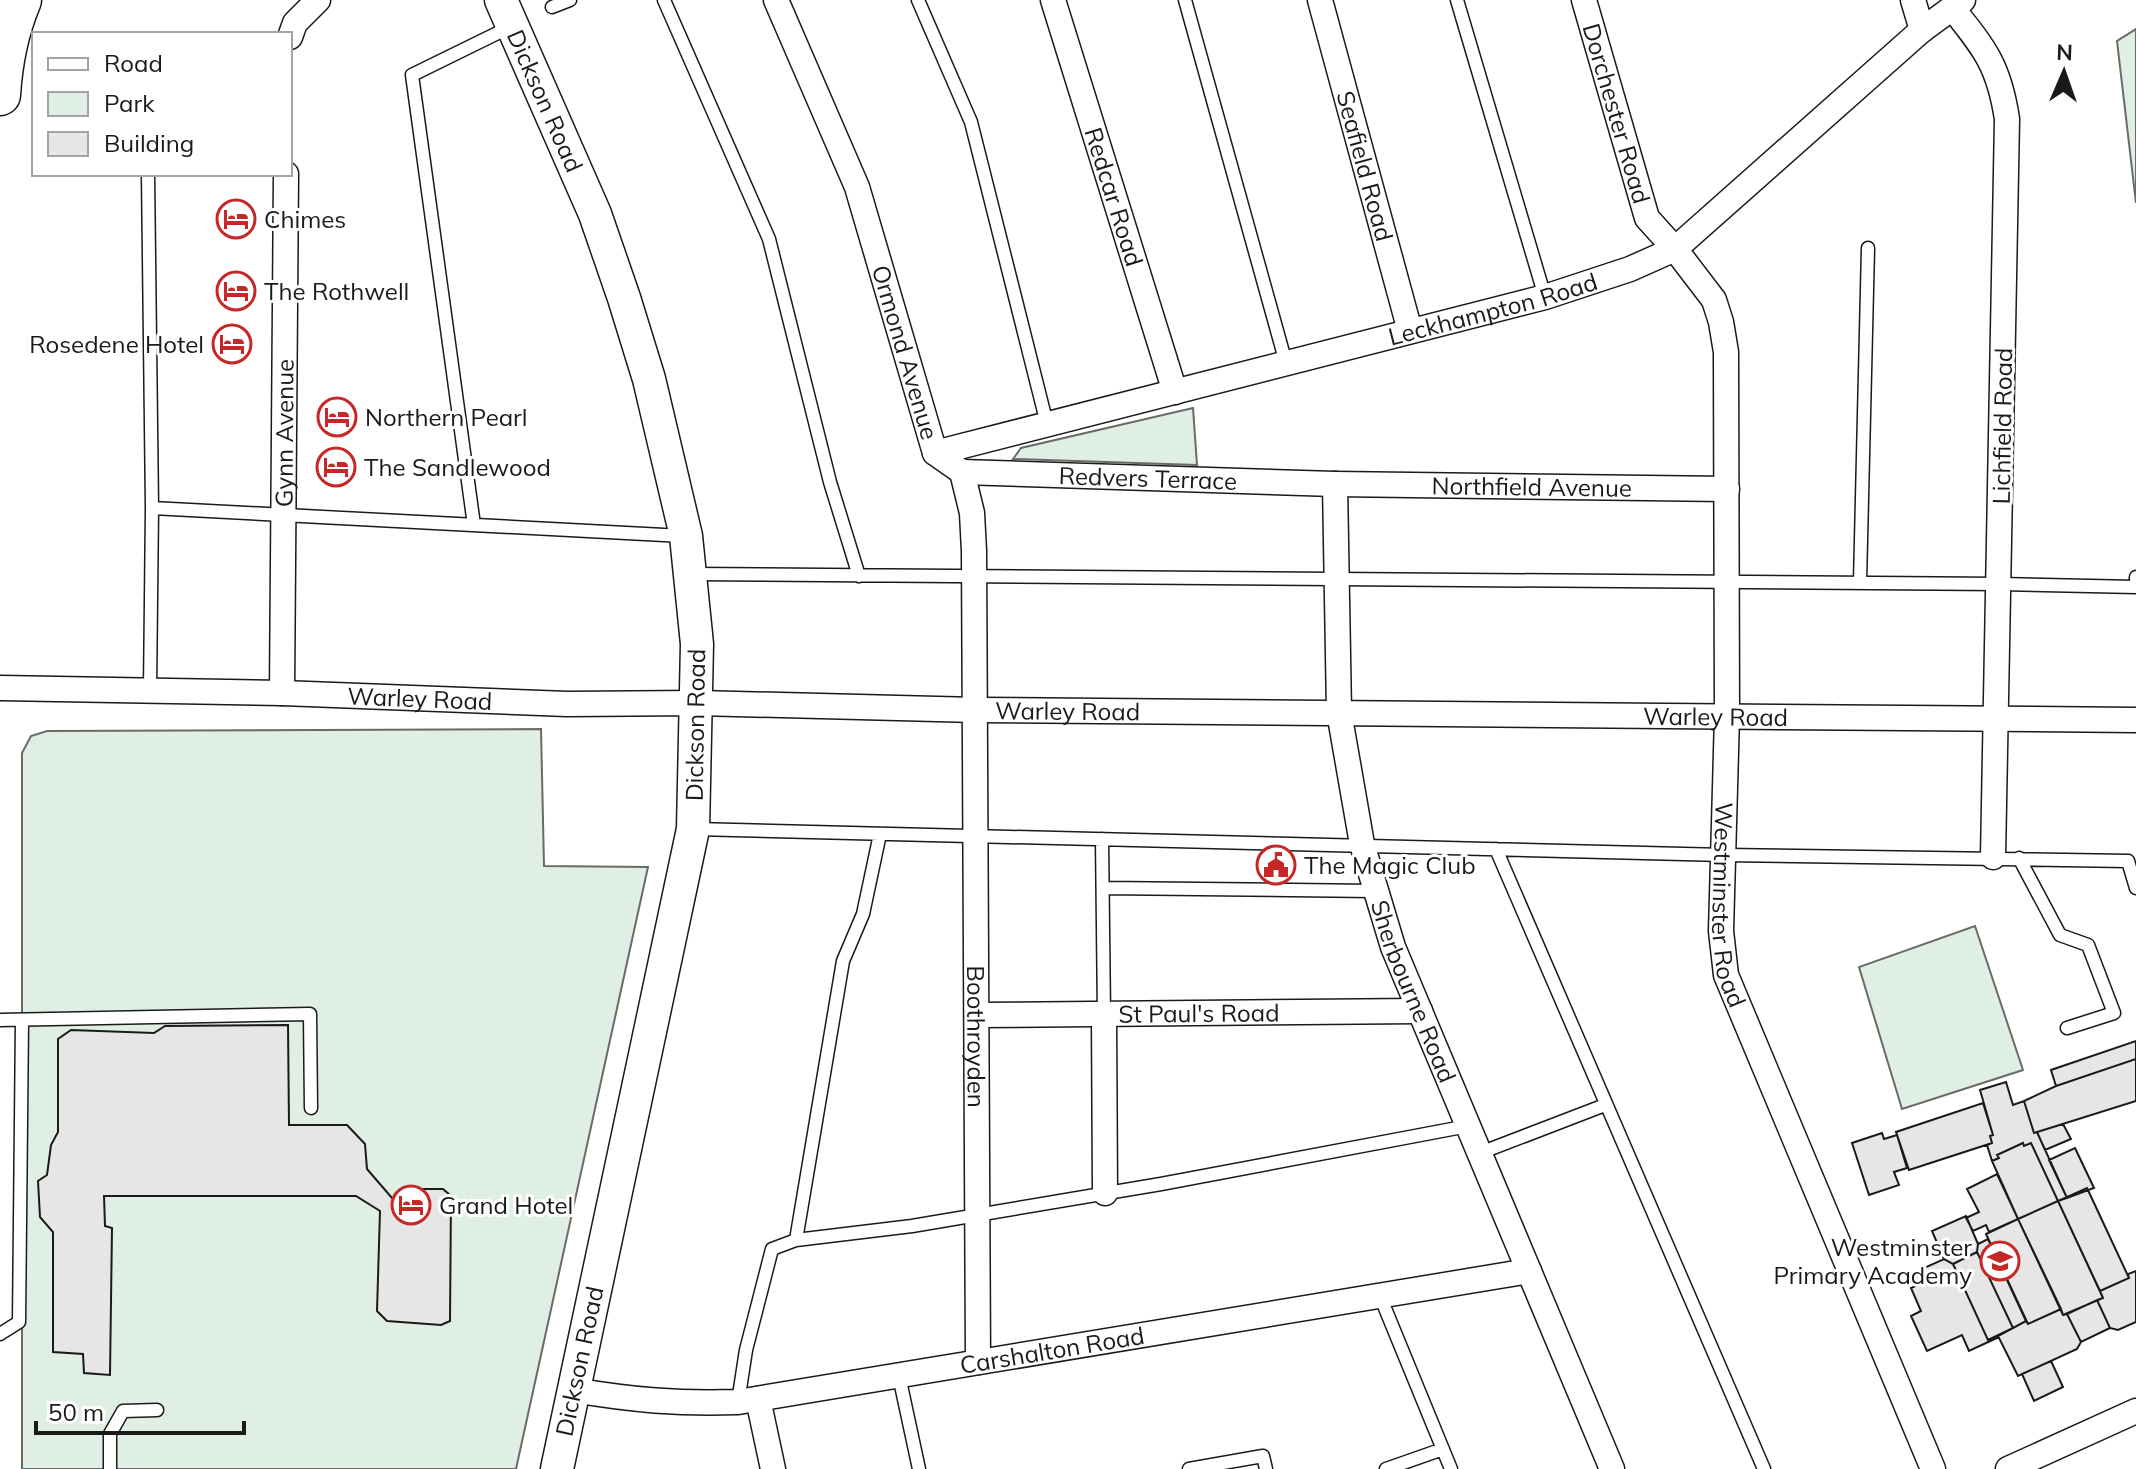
<svg xmlns="http://www.w3.org/2000/svg" width="2136" height="1469" font-family="Mulish,sans-serif">
<rect width="100%" height="100%" fill="#fff"/>
<path fill="#e0efe3" stroke="#6a6a6a" stroke-width="2" d="M 2136,29 L 2136,203 L 2117,41 Z
M 1193,408 L 1197,465 L 1013,459 L 1021,448 Z
M 541,729 L 544,866 L 648,867 L 516,1469 L 22,1469 L 22,753 L 31,736 L 47,731 Z
M 1975,926 L 2023,1070 L 1902,1109 L 1859,967 Z"/>
<path fill="#e6e6e6" stroke="#1a1a1a" stroke-width="2" d="M 288,1025 L 289,1125 L 347,1125 L 365,1144 L 367,1169 L 392,1198 L 416,1199 L 423,1189 L 443,1189 L 451,1196 L 450,1321 L 441,1325 L 387,1321 L 377,1311 L 380,1211 L 356,1196 L 104,1196 L 105,1226 L 112,1228 L 110,1375 L 84,1373 L 83,1354 L 53,1352 L 53,1232 L 40,1217 L 38,1181 L 47,1175 L 51,1145 L 58,1132 L 58,1039 L 71,1030 L 154,1033 L 165,1026 Z
M 2136,1041 L 2136,1059 L 2056,1086 L 2051,1070 Z
M 2136,1059 L 2136,1101 L 2034,1133 L 2024,1101 L 2056,1086 Z
M 2006,1082 L 2013,1105 L 2024,1101 L 2034,1133 L 2037,1132 L 2067,1198 L 2058,1201 L 2031,1143 L 2024,1146 L 2023,1143 L 1997,1155 L 1999,1158 L 1992,1161 L 1987,1145 L 1992,1143 L 1990,1136 L 1993,1135 L 1980,1090 Z
M 1983,1103 L 1993,1135 L 1990,1136 L 1992,1143 L 1909,1170 L 1896,1132 Z
M 2063,1124 L 2071,1139 L 2045,1150 L 2037,1132 Z
M 1882,1133 L 1884,1139 L 1897,1135 L 1907,1168 L 1894,1172 L 1899,1185 L 1869,1195 L 1852,1143 Z
M 2023,1143 L 2024,1146 L 2031,1143 L 2058,1201 L 2018,1219 L 1992,1161 L 1999,1158 L 1997,1155 Z
M 2075,1148 L 2094,1188 L 2067,1198 L 2049,1160 Z
M 1997,1174 L 2018,1219 L 1989,1232 L 1986,1225 L 1973,1231 L 1966,1218 L 1979,1212 L 1967,1189 Z
M 2087,1188 L 2129,1278 L 2100,1291 L 2058,1201 Z
M 2058,1201 L 2103,1298 L 2063,1315 L 2018,1219 Z
M 1966,1216 L 1978,1244 L 1977,1252 L 1953,1264 L 1944,1259 L 1932,1231 Z
M 2018,1219 L 2061,1309 L 2028,1324 L 1986,1234 Z
M 1988,1239 L 2026,1321 L 2013,1328 L 1977,1252 L 1978,1244 Z
M 1977,1252 L 2013,1328 L 1988,1340 L 1953,1264 Z
M 1944,1259 L 1953,1264 L 1988,1340 L 1999,1337 L 1969,1351 L 1962,1335 L 1927,1351 L 1911,1316 L 1921,1311 L 1911,1288 L 1918,1285 L 1913,1273 Z
M 2136,1271 L 2136,1322 L 2118,1330 L 2110,1328 L 2097,1300 L 2103,1298 L 2100,1291 L 2129,1278 L 2128,1274 Z
M 2097,1300 L 2110,1328 L 2081,1342 L 2067,1314 Z
M 2061,1309 L 2063,1315 L 2067,1314 L 2081,1342 L 2077,1349 L 2018,1376 L 1998,1336 L 2026,1321 L 2028,1324 Z
M 2051,1361 L 2063,1387 L 2034,1401 L 2022,1374 Z"/>
<g fill="none" stroke-linecap="round" stroke-linejoin="round">
<g stroke="#1a1a1a" stroke-width="15">
<path id="service" d="M 664,0 L 769,239 L 830,482 L 859,576
M 918,0 L 971,122 L 1047,424
M 1185,0 L 1286,363
M 1457,0 L 1545,297
M 552,7 L 570,0
M 148,174 L 152,508 L 150,691
M 152,508 L 683,536
M 474,525 L 412,75 L 510,27
M 691,574 L 1999,584 L 2136,587 L 2136,577
M 1860,582 L 1868,248
M 695,829 L 1724,855 L 2128,861 L 2136,888
M 1102,839 L 1104,1016
M 1496,849 L 1764,1469
M 2019,858 L 2060,935 L 2088,945 L 2114,1013 L 2067,1028
M 1103,888 L 1374,891
M 0,1020 L 310,1014 L 311,1108
M 1480,1153 L 1605,1105
M 796,1240 L 843,961 L 863,914 L 880,834
M 1380,1296 L 1451,1469
M 0,1334 L 19,1322 L 22,1020
M 899,1376 L 919,1469
M 738,1402 L 746,1350 L 772,1249 L 796,1240 L 912,1226 L 1161,1184 L 1468,1126
M 110,1469 L 110,1434 L 123,1411 L 157,1410
M 1189,1469 L 1263,1456 L 1266,1469
M 1386,1469 L 1443,1449"/>
</g>
<g stroke="#1a1a1a" stroke-width="27">
<g id="minor">
<path id="s1" d="M 776,0 L 857,187 L 935,453 L 962,472 L 972,513 L 974,551 L 978,1362"/>
<path id="s2" d="M 1053,0 L 1175,392"/>
<path id="s3" d="M 1320,0 L 1410,331"/>
<path id="s4" d="M 1584,0 L 1647,218 L 1675,249 L 1714,300 L 1721,322 L 1726,352 L 1727,716 L 1721,931 L 1726,975 L 1933,1469"/>
<path d="M 1913,0 L 1922,30"/>
<path d="M 1953,9 C 1985,49 1999,66 2007,119 L 1993,857"/>
<path d="M 290,37 L 295,23 L 318,0"/>
<path id="s5" d="M 935,453 L 1545,297 L 1630,269 L 1675,249 L 1922,30 L 1963,0"/>
<path id="s6" d="M 962,472 L 1335,484 L 1727,489"/>
<path id="s7" d="M 1335,484 L 1339,712 L 1362,844 L 1393,947 L 1612,1469"/>
<path id="s8" d="M 0,688 L 282,693 L 567,704 L 698,703 L 976,710 L 2136,720"/>
<path id="s9" d="M 282,693 L 286,174"/>
<path id="s10" d="M 977,1015 L 1420,1011"/>
<path d="M 1104,1016 L 1105,1193"/>
<path id="s11" d="M 573,1390 C 633,1400 677,1404 738,1402 L 1529,1271"/>
<path d="M 758,1399 L 773,1469"/>
<path d="M 2008,1469 L 2136,1411"/>
</g>
</g>
<g stroke="#1a1a1a" stroke-width="35">
<g id="tertiary">
<path id="s12" d="M 501,0 L 595,214 L 624,298 L 649,379 L 686,536 L 697,644 L 693,829 L 557,1469"/>
</g>
</g>
<g stroke="#1a1a1a" stroke-width="43">
<path id="primary" d="M 0,95 C 2,62 8,31 21,0"/>
</g>
<use href="#service" stroke="#fff" stroke-width="12"/>
<use href="#minor" stroke="#fff" stroke-width="24"/>
<use href="#tertiary" stroke="#fff" stroke-width="32"/>
<use href="#primary" stroke="#fff" stroke-width="40"/>
</g>
<defs>
<g id="hotel-ring" transform="scale(2)"><circle r="9.5" fill="#fff" stroke="#c62828" stroke-width="1.5"/><path d="M-6-4.5h1.5V1H6V5H4.5V3h-9V5H-6ZM-4 0a1.8 1.8 0 1 1 3.6 0ZM.5 0V-2.5h3Q6-2.5 6 0Z" fill="#c62828"/></g>
<g id="civic-ring" transform="scale(2)"><circle r="9.5" fill="#fff" stroke="#c62828" stroke-width="1.5"/><path d="M-.6-6.5H3V-4.5H.6V-3L4-1V1h2V6H-6V1h2V-1L-.6-3ZM-1.2 2.5V6h2.4V2.5Z" fill="#c62828"/></g>
<g id="school-ring" transform="scale(2)"><circle r="9.5" fill="#fff" stroke="#c62828" stroke-width="1.5"/><path d="M0-5L7-2L0 1L-7-2ZM-4 1L0 2.5L4 1V4Q0 6-4 4Z" fill="#c62828"/></g>
</defs>
<g fill-rule="evenodd">
<use href="#hotel-ring" x="236" y="219"/>
<use href="#hotel-ring" x="236" y="291"/>
<use href="#hotel-ring" x="232" y="344"/>
<use href="#hotel-ring" x="337" y="417"/>
<use href="#hotel-ring" x="336" y="467"/>
<use href="#civic-ring" x="1276" y="865"/>
<use href="#hotel-ring" x="411" y="1205"/>
<use href="#school-ring" x="2000" y="1261"/>
</g>
<g text-anchor="middle" dominant-baseline="central" stroke-width="6" stroke-linejoin="round" paint-order="stroke">
<g font-size="24" fill="#1a1a1a" stroke="#fff">
<text stroke="none"><textPath href="#s12" startOffset="110">Dickson Road</textPath></text>
<text stroke="none"><textPath href="#s4" startOffset="118">Dorchester Road</textPath></text>
<text stroke="none"><textPath href="#s3" startOffset="172">Seafield Road</textPath></text>
<text stroke="none"><textPath href="#s2" startOffset="206">Redcar Road</textPath></text>
<text stroke="none"><textPath href="#s5" startOffset="576">Leckhampton Road</textPath></text>
<text stroke="none"><textPath href="#s1" startOffset="376">Ormond Avenue</textPath></text>
<text transform="translate(2002 426) rotate(-89)">Lichfield Road</text>
<text stroke="none"><textPath href="#s9" startOffset="260">Gynn Avenue</textPath></text>
<text stroke="none"><textPath href="#s6" startOffset="186">Redvers Terrace</textPath></text>
<text stroke="none"><textPath href="#s6" startOffset="570">Northfield Avenue</textPath></text>
<text stroke="none"><textPath href="#s8" startOffset="420">Warley Road</textPath></text>
<text stroke="none"><textPath href="#s8" startOffset="1068">Warley Road</textPath></text>
<text stroke="none"><textPath href="#s8" startOffset="1716">Warley Road</textPath></text>
<text transform="translate(695 725) rotate(-89)">Dickson Road</text>
<text stroke="none"><textPath href="#s4" startOffset="940">Westminster Road</textPath></text>
<text stroke="none"><textPath href="#s7" startOffset="518">Sherbourne Road</textPath></text>
<text stroke="none"><textPath href="#s10" startOffset="222">St Paul's Road</textPath></text>
<text stroke="none"><textPath href="#s1" startOffset="1080">Boothroyden</textPath></text>
<text stroke="none"><textPath href="#s11" startOffset="484">Carshalton Road</textPath></text>
<text transform="translate(579 1361) rotate(-78)">Dickson Road</text>
</g>
<g font-size="24" fill="#1a1a1a" stroke="#fff" text-anchor="start">
<text x="264" y="219">Chimes</text>
<text x="264" y="291">The Rothwell</text>
<text x="204" y="344" text-anchor="end">Rosedene Hotel</text>
<text x="365" y="417">Northern Pearl</text>
<text x="364" y="467">The Sandlewood</text>
<text x="1304" y="865">The Magic Club</text>
<text x="439" y="1205">Grand Hotel</text>
<text x="1972" y="1247" text-anchor="end">Westminster<tspan x="1972" dy="28">Primary Academy</tspan></text>
</g>
</g>
<rect x="32" y="32" width="260" height="144" fill="#ffffff" stroke="#a3a3a3" stroke-width="2"/>
<rect x="48" y="58" width="40" height="12" fill="#ffffff" stroke="#a3a3a3" stroke-width="2"/>
<text x="104" y="72" font-size="24" fill="#1a1a1a">Road</text>
<rect x="48" y="92" width="40" height="24" fill="#e0efe3" stroke="#a3a3a3" stroke-width="2"/>
<text x="104" y="112" font-size="24" fill="#1a1a1a">Park</text>
<rect x="48" y="132" width="40" height="24" fill="#e6e6e6" stroke="#a3a3a3" stroke-width="2"/>
<text x="104" y="152" font-size="24" fill="#1a1a1a">Building</text>
<g transform="translate(2064 72) rotate(2)" stroke="#ffffff" stroke-width="6" paint-order="stroke">
<path d="M0-6L14 30L0 20L-14 30Z" fill="#1a1a1a"/>
<text y="-12" font-size="22" font-weight="bold" text-anchor="middle" fill="#1a1a1a">N</text>
</g>
<path d="M36 1421v12h208v-12" fill="none" stroke="#1a1a1a" stroke-width="4"/>
<text x="48" y="1421" font-size="24" fill="#1a1a1a" stroke="#ffffff" stroke-width="6" paint-order="stroke">50 m</text>
</svg>
